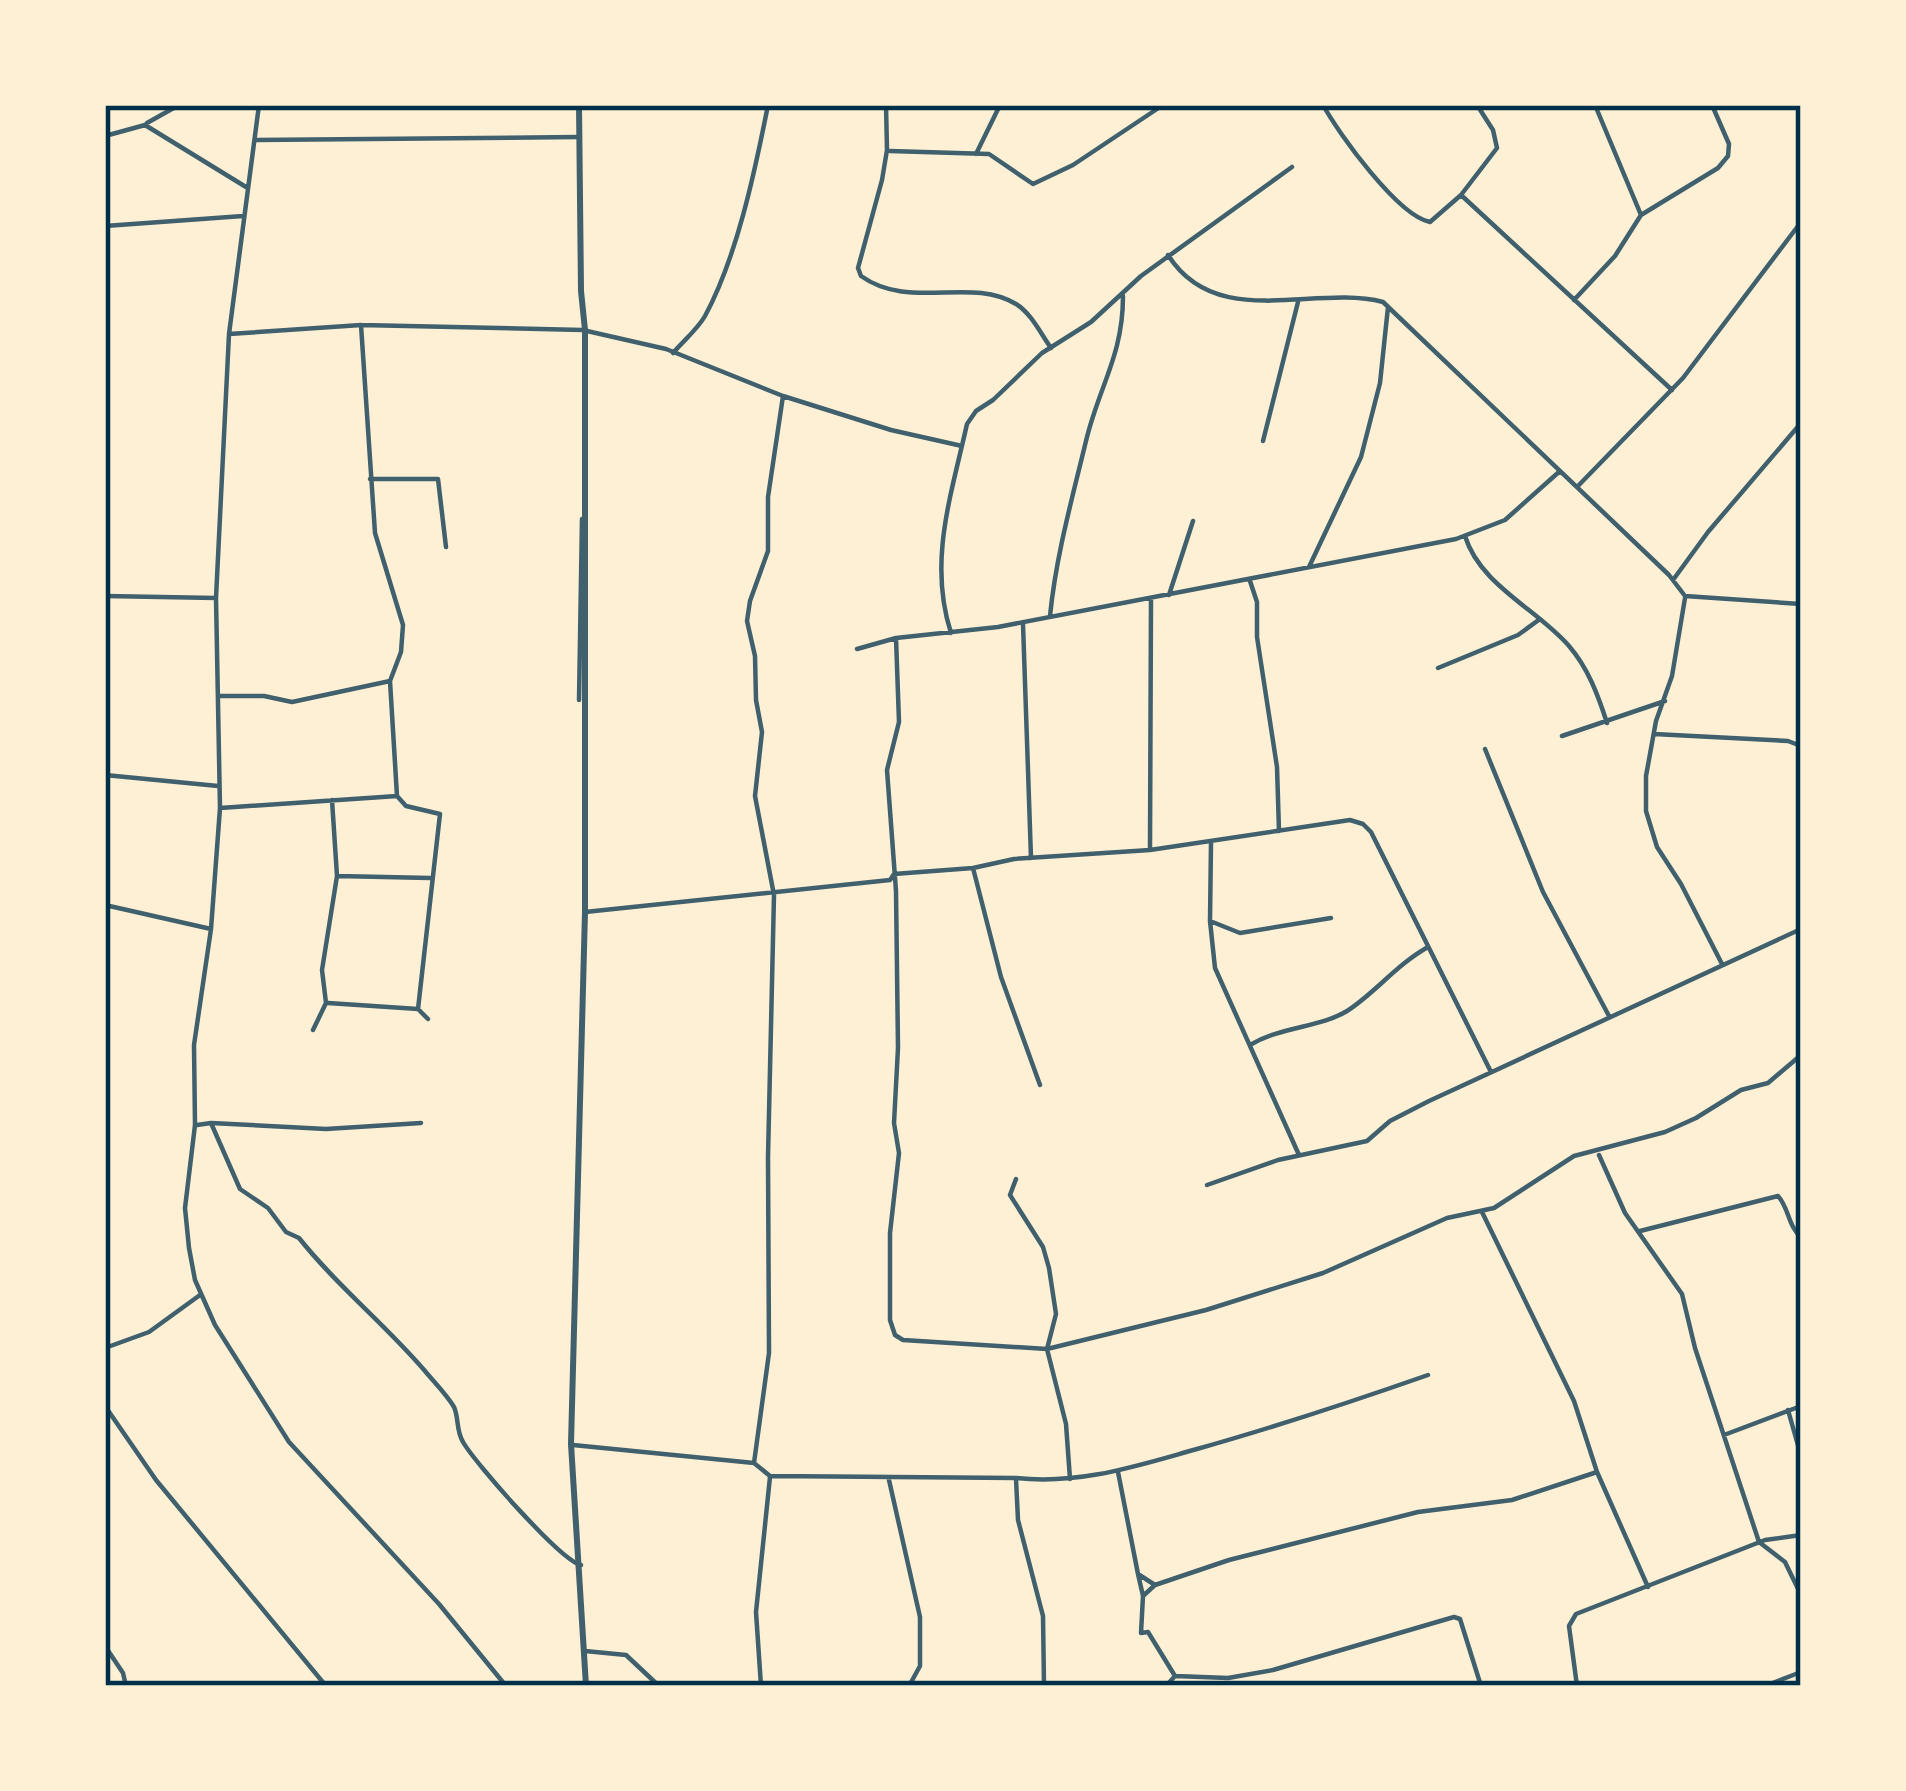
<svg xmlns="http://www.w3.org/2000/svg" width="1906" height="1791" font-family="'DejaVu Sans',sans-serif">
<rect width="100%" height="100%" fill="#fdf0d5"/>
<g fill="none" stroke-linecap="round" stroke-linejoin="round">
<path stroke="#3f606c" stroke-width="4.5" d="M 259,105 L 229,334 L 216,598 L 220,808 L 211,929 L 194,1045 L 195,1125 L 185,1208 L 189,1248 L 195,1280 L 215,1325 L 289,1442 L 439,1604 L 506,1686
M 886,105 L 887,150 L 882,180 L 858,268 L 861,276 C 910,311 970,276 1016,304 C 1031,313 1041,334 1051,348
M 1323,105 C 1339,134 1398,216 1430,222 L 1461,195 L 1497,148 L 1493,130 L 1477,105
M 1595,105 L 1641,215
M 147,123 L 179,105
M 105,136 L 145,125 L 246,187
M 256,140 L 578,137
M 890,151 L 989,154 L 1033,184 L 1073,165 L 1163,105
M 976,154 L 1000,105
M 1461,195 L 1672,390
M 105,226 L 243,216
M 1168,255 C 1217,332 1314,284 1383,302 L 1669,575 L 1685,596 L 1801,604
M 1574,300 L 1615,256 L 1641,215 L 1718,168 L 1728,156 L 1729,144 L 1712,105
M 361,325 L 375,533 L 403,625 L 401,652 L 390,681 L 397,796
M 587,331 L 666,349 L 783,396 L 768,497 L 768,551 L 750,601 L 747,621 L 755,656 L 756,700 L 762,732 L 755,796 L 774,895 L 768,1157 L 769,1353 L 754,1463
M 229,334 L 361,325 L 583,330
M 673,353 C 683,341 697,330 705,316 C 737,257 755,171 768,105
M 783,396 L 891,430 L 962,446
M 1263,441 L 1298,302
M 370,479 L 438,479 L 446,547
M 1577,487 L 1683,378 L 1801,222
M 1465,536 C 1480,585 1537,609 1569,646 C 1588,668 1598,695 1607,723
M 1309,567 L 1361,457 L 1380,383 L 1388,307
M 1673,580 L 1708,532 L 1801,423
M 1250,581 L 1257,602 L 1257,637 L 1277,767 L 1279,831
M 1169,595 L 1193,521
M 105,596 L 216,598
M 1685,598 L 1672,676 L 1656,721 L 1646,776 L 1646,811 L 1657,847 L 1681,884 L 1722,964
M 1050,616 C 1056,556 1072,499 1086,441 C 1099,386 1123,356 1123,296
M 1023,624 L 1031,858
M 951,633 C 928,562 951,496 967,424 L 976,411 L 993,400 L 1042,353 L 1091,322 L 1141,276 L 1292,167
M 896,638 L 899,722 L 887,770 L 896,891 L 898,1048 L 894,1123 L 899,1153 L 890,1233 L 890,1320 L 895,1335 L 903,1340 L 1047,1349 L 1206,1310 L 1323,1273 L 1447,1218 L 1494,1208 L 1574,1156 L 1665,1132 L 1696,1118 L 1741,1090 L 1768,1083 L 1801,1055
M 857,649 L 896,638 L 998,627 L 1456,539 L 1505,520 L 1560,471
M 1438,668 L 1518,635 L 1540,619
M 219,696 L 264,696 L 292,702 L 390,681
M 579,700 L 582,519
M 1654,734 L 1788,741 L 1801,746
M 1562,736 L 1665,701
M 1485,749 L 1543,892 L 1609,1016
M 105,775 L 218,786
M 220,808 L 397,796 L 406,806 L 440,814 L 418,1009 L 428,1019
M 1211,843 L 1210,921 L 1215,968 L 1299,1155
M 1150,850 L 1151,598
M 973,868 L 1001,977 L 1040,1085
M 337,876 L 430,878
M 105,905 L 211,929
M 585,912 L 890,880 L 894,874 L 973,868 L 1014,859 L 1150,850 L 1350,820 L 1363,824 L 1371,832 L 1491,1072
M 1210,921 L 1240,933 L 1331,918
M 328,1003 L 418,1009
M 313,1030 L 326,1003 L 322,970 L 337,876 L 332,800
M 1250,1045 C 1282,1026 1319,1028 1347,1011 C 1374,994 1396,965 1428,947
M 211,1123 L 326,1129 L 421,1123
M 197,1125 L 211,1123 L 240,1189 L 268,1208 L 286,1232 L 299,1238 C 337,1286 385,1324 425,1371 C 434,1382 447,1395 454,1407 C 459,1418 456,1431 463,1442 C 475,1463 561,1561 581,1565
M 1599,1155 L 1625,1213 L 1682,1294 L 1695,1348 L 1759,1542 L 1785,1562 L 1801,1595
M 1016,1179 L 1010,1195 L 1043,1247 L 1049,1268 L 1056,1314 L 1047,1349 L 1066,1424 L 1070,1479
M 1207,1185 L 1278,1160 L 1367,1141 L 1390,1121 L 1429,1101 L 1801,929
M 1482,1212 L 1574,1401 L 1597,1472 L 1648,1587
M 1640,1231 L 1778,1196 C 1789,1208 1788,1226 1801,1237
M 105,1348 L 149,1332 L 200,1295
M 105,1406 L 156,1480 L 326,1686
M 1788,1410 L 1801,1456
M 1724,1435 L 1801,1406
M 573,1445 L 754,1463 L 770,1476 L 1016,1478 C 1080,1485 1136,1466 1197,1449 C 1275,1427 1351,1402 1428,1375
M 1118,1472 L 1138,1574 L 1155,1585
M 1016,1479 L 1018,1520 L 1043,1616 L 1044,1686
M 889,1480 L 920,1617 L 920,1666 L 909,1686
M 1138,1574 L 1143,1596
M 105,1646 L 123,1673 L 126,1686
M 585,1651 L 626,1655 L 659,1686
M 1175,1676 L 1148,1632 L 1141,1633 L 1143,1596 L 1155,1585 L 1229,1560 L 1418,1512 L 1512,1500 L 1597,1472
M 1175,1676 L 1228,1678 L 1273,1670 L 1454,1617 L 1460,1619 L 1481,1686
M 761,1686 L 756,1612 L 770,1477
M 1166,1686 L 1175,1676
M 1577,1686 L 1569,1626 L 1576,1614 L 1765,1540 L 1801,1535
M 1765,1686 L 1801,1672"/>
<path stroke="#3f606c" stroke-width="6" d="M 579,105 L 581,291 L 585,330 L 585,912 L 571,1444 L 586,1686"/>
</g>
<rect width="1906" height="1791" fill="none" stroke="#fdf0d5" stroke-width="216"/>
<rect x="108" y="108" width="1690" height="1575" fill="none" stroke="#003049" stroke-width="4.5"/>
</svg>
